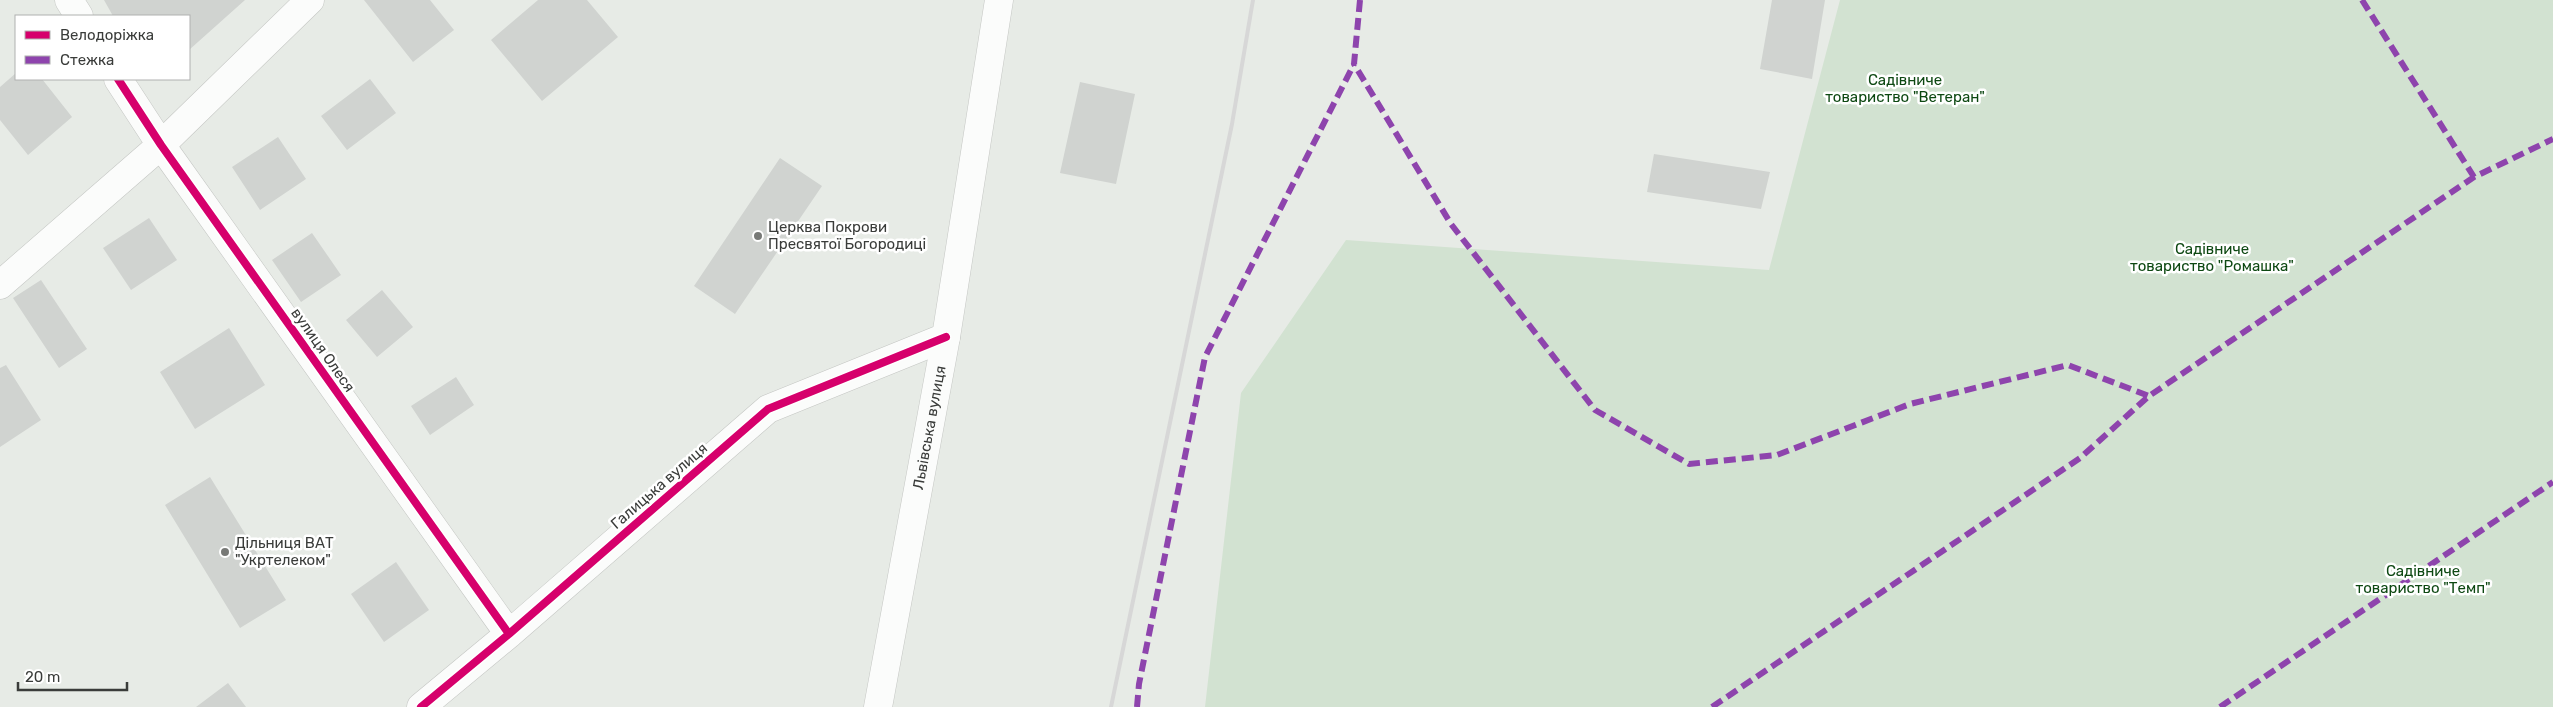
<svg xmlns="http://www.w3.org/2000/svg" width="2553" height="707" font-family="Rubik,sans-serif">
<rect width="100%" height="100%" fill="#e7ebe6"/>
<path fill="#d2e2d1" d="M 1840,0 L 2553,0 L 2553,707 L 1205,707 L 1241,393 L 1346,240 L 1769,270 Z"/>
<path fill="#d0d3d0" d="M 104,0 L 245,0 L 189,50 L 189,16 L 113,16 Z
M 364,0 L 430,0 L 454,30 L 413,62 Z
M 538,0 L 587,0 L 618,37 L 542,101 L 491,40 Z
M 1772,0 L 1825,0 L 1812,79 L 1760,69 Z
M 16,73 L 16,79 L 42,79 L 72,117 L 28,155 L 0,120 L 0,87 Z
M 370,79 L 396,113 L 347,150 L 321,116 Z
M 1080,82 L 1135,94 L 1116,184 L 1060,173 Z
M 278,137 L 306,179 L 260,210 L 232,167 Z
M 1654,154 L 1770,172 L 1761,209 L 1647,192 Z
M 780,158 L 822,186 L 735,314 L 694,286 Z
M 149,218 L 177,260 L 131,290 L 103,248 Z
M 312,233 L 341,275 L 301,302 L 272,260 Z
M 41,280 L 87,349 L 59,368 L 13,298 Z
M 382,290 L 413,327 L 377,357 L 346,320 Z
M 229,328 L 265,385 L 195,429 L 160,372 Z
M 6,365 L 41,420 L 0,447 L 0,368 Z
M 456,377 L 474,405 L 430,435 L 411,406 Z
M 210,477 L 286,600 L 240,628 L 165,505 Z
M 396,562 L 429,610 L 384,642 L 351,594 Z
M 228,683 L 246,707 L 196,707 Z"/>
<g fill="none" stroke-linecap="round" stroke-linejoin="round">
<g stroke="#c4c6c3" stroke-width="29">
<path id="street" d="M 69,0 L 79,16
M 118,79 L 161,145 L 509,634
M 0,285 L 161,145 L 310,0
M 421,707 L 509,634 L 768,409 L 946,337"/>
</g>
<g stroke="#c4c6c3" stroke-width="29">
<g id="primary">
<path id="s1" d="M 878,707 L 946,337 L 999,0"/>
</g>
</g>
<use href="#street" stroke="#fbfcfb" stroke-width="28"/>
<use href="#primary" stroke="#fbfcfb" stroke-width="28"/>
<path stroke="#d7d7d7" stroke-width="4" d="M 1111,707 L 1232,124 L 1253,0"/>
<path stroke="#8e44ad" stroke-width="6" stroke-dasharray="12 6" stroke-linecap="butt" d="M 1360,0 L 1354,64 L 1451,224 L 1595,410 L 1689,464 L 1777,455 L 1910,404 L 2068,365 L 2149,396
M 2362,0 L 2474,177
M 1137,707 L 1139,684 L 1205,357 L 1354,64
M 1712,707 L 2080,458 L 2149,396 L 2474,177 L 2553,139
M 2220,707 L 2553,482"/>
<g stroke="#fff" stroke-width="11">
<path id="cycleway" d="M 118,79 L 161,145 L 509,634
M 421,707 L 509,634 L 768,409 L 946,337"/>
</g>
<use href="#cycleway" stroke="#d6006c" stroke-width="8"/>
</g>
<g fill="#777976" stroke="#fff" stroke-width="2">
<circle cx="758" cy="236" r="5"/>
<circle cx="225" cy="552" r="5"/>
</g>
<g text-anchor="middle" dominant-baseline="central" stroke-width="5" stroke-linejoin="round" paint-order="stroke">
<g font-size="15" fill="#0d4812" stroke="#fff">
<text x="1905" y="80">Садівниче<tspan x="1905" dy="17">товариство "Ветеран"</tspan></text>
<text x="2212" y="249">Садівниче<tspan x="2212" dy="17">товариство "Ромашка"</tspan></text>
<text x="2423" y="571">Садівниче<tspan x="2423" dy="17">товариство "Темп"</tspan></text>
</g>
<g font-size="15" fill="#3a3c3a" stroke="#fff" text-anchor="start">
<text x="768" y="227">Церква Покрови<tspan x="768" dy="17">Пресвятої Богородиці</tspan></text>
<text x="235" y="543">Дільниця ВАТ<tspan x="235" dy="17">"Укртелеком"</tspan></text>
</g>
<g font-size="15" fill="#3a3c3a" stroke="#fff">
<text transform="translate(323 350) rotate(55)">вулиця Олеся</text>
<text stroke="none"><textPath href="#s1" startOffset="284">Львівська вулиця</textPath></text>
<text transform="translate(659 486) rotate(-41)">Галицька вулиця</text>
</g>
</g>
<rect x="15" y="15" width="175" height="65" fill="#ffffff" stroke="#b0b1b0"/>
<rect x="25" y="31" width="25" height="8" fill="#d6006c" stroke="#b0b1b0"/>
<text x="60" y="40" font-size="15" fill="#3a3c3a">Велодоріжка</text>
<rect x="25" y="56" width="25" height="8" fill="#8e44ad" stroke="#b0b1b0"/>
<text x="60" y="65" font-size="15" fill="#3a3c3a">Стежка</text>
<path d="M18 682v8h109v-8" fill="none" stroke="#3a3c3a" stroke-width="2.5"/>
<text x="25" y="682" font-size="15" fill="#3a3c3a" stroke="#ffffff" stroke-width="4" paint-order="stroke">20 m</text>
</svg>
